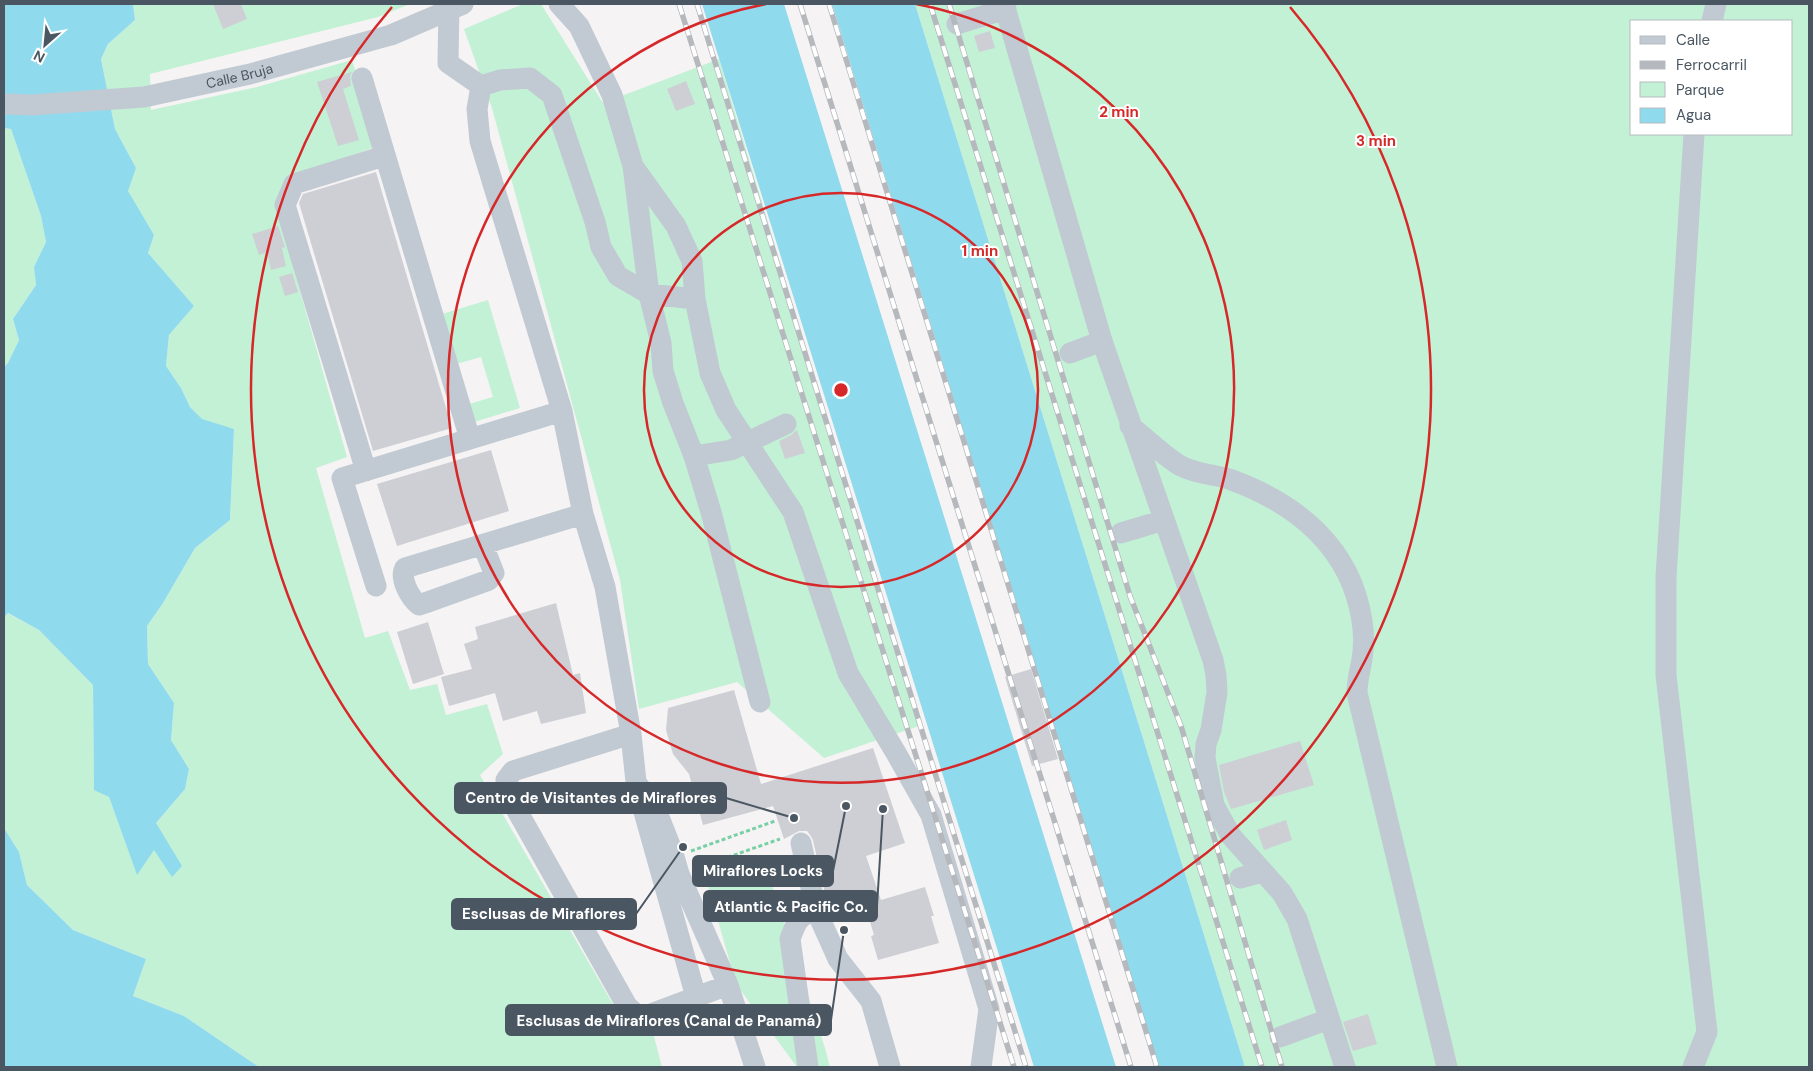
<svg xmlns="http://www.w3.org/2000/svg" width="1813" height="1071" font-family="'DM Sans',sans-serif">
<rect width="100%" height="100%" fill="#f5f3f3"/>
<path fill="#c3f1d5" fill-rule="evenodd" d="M 133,4 L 410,4 L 378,17 L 150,74 L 151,110 L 257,87 L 352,60 L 378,146 L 287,178 L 276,206 L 347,457 L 316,468 L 365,638 L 388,631 L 410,690 L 437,684 L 446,715 L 487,704 L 503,754 L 480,775 L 625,1025 L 651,1025 L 662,1067 L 259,1067 L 184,1016 L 133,996 L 146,959 L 73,930 L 27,885 L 19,852 L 4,828 L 4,617 L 7,613 L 39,630 L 93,685 L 94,789 L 109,797 L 137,874 L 154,849 L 156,823 L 185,789 L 189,769 L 171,740 L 174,703 L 148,664 L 147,626 L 163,603 L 195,548 L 230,520 L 234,429 L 202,420 L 190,407 L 181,388 L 166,366 L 169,335 L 194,306 L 148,253 L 154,235 L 127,191 L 136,168 L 115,129 L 101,59 L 108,44 L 135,20 Z
M 523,4 L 541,4 L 603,103 L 719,59 L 919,726 L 824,758 L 737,682 L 639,709 L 620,580 L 492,108 L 464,29 Z
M 915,4 L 1809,4 L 1809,1067 L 1245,1067 ZM 1632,21 L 1792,21 L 1792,134 L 1632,134 Z
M 4,128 L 11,129 L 41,216 L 46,242 L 34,267 L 36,285 L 13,319 L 19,340 L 8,363 L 4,367 Z
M 488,300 L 520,408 L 474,422 L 469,404 L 493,397 L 481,357 L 456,364 L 442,314 Z
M 763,858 L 825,1048 L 830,1067 L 797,1067 L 736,984 L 707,882 Z"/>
<path fill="#90daee" d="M 4,4 L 133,4 L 135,20 L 108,44 L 101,59 L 115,129 L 136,168 L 128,191 L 154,235 L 148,253 L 194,306 L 169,335 L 166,366 L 181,388 L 190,407 L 202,419 L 234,429 L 230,520 L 195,548 L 163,603 L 147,626 L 148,664 L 174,703 L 171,740 L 189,769 L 185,789 L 156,823 L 182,866 L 172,877 L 154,850 L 137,875 L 109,797 L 94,790 L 93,685 L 39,630 L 8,613 L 4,617 L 4,367 L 8,363 L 19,340 L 13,319 L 36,285 L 34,267 L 46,242 L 41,216 L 11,129 L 4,128 Z
M 702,4 L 784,4 L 1116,1067 L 1034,1067 Z
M 832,4 L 915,4 L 1245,1067 L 1159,1067 Z
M 4,828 L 19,852 L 27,885 L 73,930 L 146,959 L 133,996 L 184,1016 L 259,1067 L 4,1067 Z"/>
<path fill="#cdcfd5" d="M 213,4 L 241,4 L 247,19 L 223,29 Z
M 990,31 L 995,48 L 979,52 L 974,36 Z
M 352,72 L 350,76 L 351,86 L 343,89 L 359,140 L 338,146 L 317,82 Z
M 686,81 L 695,104 L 676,111 L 667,89 Z
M 376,172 L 452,428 L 373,451 L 299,203 L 303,194 Z
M 278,226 L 285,247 L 282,248 L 286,266 L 271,270 L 267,252 L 259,255 L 252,234 Z
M 292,273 L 298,292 L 285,296 L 279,277 Z
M 797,430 L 805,453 L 785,459 L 779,441 L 791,435 Z
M 491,450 L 509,511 L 397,546 L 377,484 Z
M 556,603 L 573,675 L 580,673 L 586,713 L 541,724 L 537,711 L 503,721 L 495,693 L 449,706 L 441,677 L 472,669 L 464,644 L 478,639 L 475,627 Z
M 428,622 L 444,674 L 413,684 L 397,632 Z
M 1031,669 L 1058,759 L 1032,766 L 1005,677 Z
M 734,690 L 761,784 L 873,748 L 905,843 L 866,856 L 881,900 L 925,887 L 934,916 L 931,916 L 939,943 L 878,960 L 871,936 L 874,935 L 861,892 L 827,903 L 813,840 L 810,835 L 807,831 L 799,831 L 784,839 L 773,806 L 703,825 L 689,774 L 673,754 L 666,730 L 668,708 Z
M 1300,741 L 1314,785 L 1231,809 L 1224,792 L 1219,765 Z
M 1286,820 L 1292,840 L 1264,850 L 1257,830 Z
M 1368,1014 L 1377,1044 L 1353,1051 L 1343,1022 Z"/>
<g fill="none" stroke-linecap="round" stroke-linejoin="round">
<path stroke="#7ad0a6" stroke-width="3" stroke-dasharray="4 2.5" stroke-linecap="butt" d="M 691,851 L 775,821
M 697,868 L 780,839"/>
<path stroke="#c1cad2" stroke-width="21" d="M 449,4 L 448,63 L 481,86 L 477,109 L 480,141 L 562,411 L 583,514 L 605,587 L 631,734 L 636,782 L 657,812 L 672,850 L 679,874 L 728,985 L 755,1067
M 559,4 L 579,26 L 612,95 L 633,166 L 649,294 L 661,343 L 663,371 L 673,403 L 694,456 L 711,512 L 760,702
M 1004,4 L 1102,341 L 1213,660 L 1216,675 L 1217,692 L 1211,730 L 1206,744 L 1205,758 L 1214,805 L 1231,836 L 1282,893 L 1297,919 L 1345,1067
M 1712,21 L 1716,4
M 957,24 L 1006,9
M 362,78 L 470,439
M 481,86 L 500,80 L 530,78 L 552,95 L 595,222 L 601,247 L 618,276 L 649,294 L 695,299
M 633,166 L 676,226 L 692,261 L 695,299 L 710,373 L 726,410 L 793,512 L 848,673 L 896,753 L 931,815 L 989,1009 L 981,1067
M 1070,353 L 1102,341
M 1130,426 C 1145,437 1166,458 1181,466 C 1196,474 1213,474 1229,479 C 1296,503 1351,547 1362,621 C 1364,633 1364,647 1362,659 C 1360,671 1357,681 1357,693 L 1447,1067
M 694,456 L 731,450 L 786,424
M 366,471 L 285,205 L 294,184 L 384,156
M 1121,533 L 1164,520
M 483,545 L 494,573 L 489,580 L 425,603 L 419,605 C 410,598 399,578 405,568 L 583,514
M 376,586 L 342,478 L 562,411
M 631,734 L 513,771 L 506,780 L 506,791 L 627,1006 L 636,1014 L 648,1015 L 728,985
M 644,812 L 696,997
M 801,843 L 816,910 L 838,959 L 871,1001 L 890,1067
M 1240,878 L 1262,872
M 1280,1037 L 1329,1019
M 808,1067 L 790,939 C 796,922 798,916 816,910
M 1693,1067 L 1707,1032 L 1666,675 L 1666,577 L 1694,134"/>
<g stroke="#b5b8bd" stroke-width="5.5">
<path id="rail" d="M 679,4 L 1014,1067
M 697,4 L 1026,1067
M 800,4 L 1131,1067
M 829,4 L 1157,1067
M 930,4 L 1262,1067
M 949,4 L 1130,596 L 1181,726 L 1282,1067"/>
</g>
<use href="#rail" stroke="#fff" stroke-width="4" stroke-dasharray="11" stroke-linecap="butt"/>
<path stroke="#c1cad2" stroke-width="21" id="s1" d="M 4,104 L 31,105 L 144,97 L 250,74 L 391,35 L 463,4"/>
</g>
<g fill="none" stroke="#d62828" stroke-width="2.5">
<circle cx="841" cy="390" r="197"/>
<path d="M916 4A393 393 0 1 1 766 4"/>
<path d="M1290 7A590 590 0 1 1 392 7"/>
</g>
<g text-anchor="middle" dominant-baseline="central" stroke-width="4" stroke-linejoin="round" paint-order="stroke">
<g font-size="14" fill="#4a5661" stroke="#fff">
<text stroke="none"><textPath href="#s1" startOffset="238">Calle Bruja</textPath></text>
</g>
</g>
<circle cx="841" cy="390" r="8" fill="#d62828" stroke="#fff" stroke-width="2.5"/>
<g font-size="15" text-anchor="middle" font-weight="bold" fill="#d62828" stroke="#fff" stroke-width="4" stroke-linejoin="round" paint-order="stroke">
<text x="1119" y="117">2 min</text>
<text x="1376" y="146">3 min</text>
<text x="980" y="256">1 min</text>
</g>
<path fill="none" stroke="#4a5661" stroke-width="2" d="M794 818L726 798M846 806L833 871M883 809L877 906M683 847L636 914M844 930L831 1020"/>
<g fill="#4a5661" stroke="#fff" stroke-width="2">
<circle cx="794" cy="818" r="5"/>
<circle cx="846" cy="806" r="5"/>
<circle cx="883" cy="809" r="5"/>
<circle cx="683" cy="847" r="5"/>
<circle cx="844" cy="930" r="5"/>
</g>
<g fill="#4a5661" stroke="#4a5661" stroke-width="2">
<rect x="455" y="783" width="271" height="30" rx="5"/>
<rect x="693" y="856" width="140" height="30" rx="5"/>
<rect x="704" y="891" width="173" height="30" rx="5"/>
<rect x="452" y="899" width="184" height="30" rx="5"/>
<rect x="506" y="1005" width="325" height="30" rx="5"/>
</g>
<g font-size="15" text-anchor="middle" font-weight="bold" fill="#fff">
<text x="591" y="803">Centro de Visitantes de Miraflores</text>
<text x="763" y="876">Miraflores Locks</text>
<text x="791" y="912">Atlantic &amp; Pacific Co.</text>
<text x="544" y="919">Esclusas de Miraflores</text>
<text x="669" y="1026">Esclusas de Miraflores (Canal de Panamá)</text>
</g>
<rect width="1813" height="1071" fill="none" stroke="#4a5661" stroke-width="10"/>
<rect x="1630" y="20" width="162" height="115" fill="#ffffff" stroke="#b7bbc0"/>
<rect x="1640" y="36" width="25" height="8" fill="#c1cad2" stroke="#b7bbc0"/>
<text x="1676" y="45" font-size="15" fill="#4a5661">Calle</text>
<rect x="1640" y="61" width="25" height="8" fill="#b5b8bd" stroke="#b7bbc0"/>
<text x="1676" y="70" font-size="15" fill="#4a5661">Ferrocarril</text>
<rect x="1640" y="82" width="25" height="15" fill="#c3f1d5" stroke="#b7bbc0"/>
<text x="1676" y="95" font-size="15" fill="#4a5661">Parque</text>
<rect x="1640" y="108" width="25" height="15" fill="#90daee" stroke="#b7bbc0"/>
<text x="1676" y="120" font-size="15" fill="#4a5661">Agua</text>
<g transform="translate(45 45) rotate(207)" stroke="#ffffff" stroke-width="4" paint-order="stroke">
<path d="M0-4L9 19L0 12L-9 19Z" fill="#4a5661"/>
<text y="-8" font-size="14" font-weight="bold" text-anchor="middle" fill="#4a5661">N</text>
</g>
</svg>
